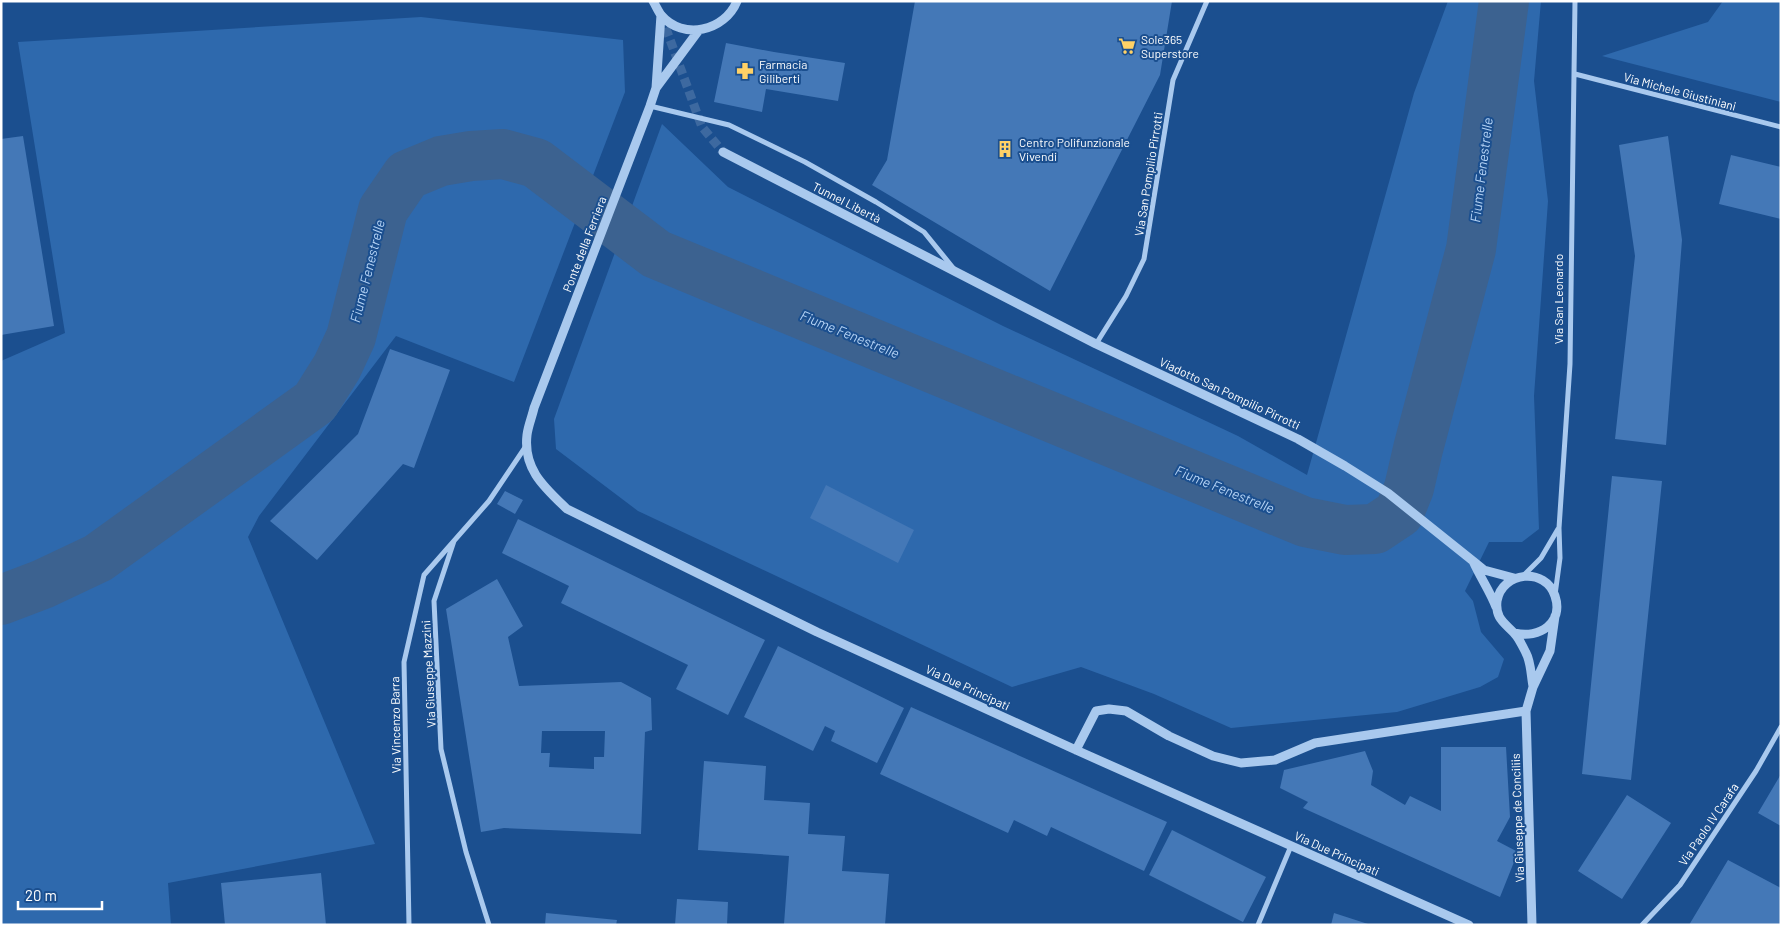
<svg xmlns="http://www.w3.org/2000/svg" width="1782" height="926" font-family="Barlow,sans-serif">
<rect width="100%" height="100%" fill="#1b4f8f"/>
<path fill="#2e69ad" d="M 1448,1 L 1541,1 L 1534,81 L 1548,201 L 1534,396 L 1539,529 L 1522,542 L 1489,542 L 1465,591 L 1473,601 L 1481,632 L 1504,659 L 1498,677 L 1480,687 L 1397,712 L 1231,728 L 1154,694 L 1081,667 L 1012,687 L 638,511 L 556,449 L 554,419 L 662,124 L 728,187 L 1003,326 L 1238,436 L 1307,475 L 1414,93 Z
M 1723,1 L 1781,1 L 1781,102 L 1602,56 L 1708,22 Z
M 421,17 L 623,40 L 625,92 L 514,382 L 396,336 L 259,516 L 248,537 L 375,844 L 168,883 L 171,925 L 1,925 L 1,361 L 65,333 L 18,42 Z"/>
<g fill="none" stroke-linecap="round" stroke-linejoin="round">
<path stroke="#3c6290" stroke-width="50" d="M 1,600 L 43,584 L 98,558 L 315,402 L 337,367 L 351,337 L 383,210 L 407,175 L 441,161 L 471,156 L 503,154 L 536,163 L 656,254 L 1305,522 L 1345,530 L 1375,529 L 1399,513 L 1409,488 L 1418,449 L 1471,249 L 1504,1"/>
</g>
<path fill="#4478b7" fill-rule="evenodd" d="M 915,1 L 1172,1 L 1160,75 L 1050,291 L 872,185 L 887,160 Z
M 726,43 L 774,52 L 845,63 L 838,101 L 766,89 L 762,112 L 714,102 Z
M 23,136 L 54,326 L 1,335 L 1,139 Z
M 1668,136 L 1682,240 L 1666,445 L 1615,439 L 1635,256 L 1619,145 Z
M 1731,155 L 1781,167 L 1781,219 L 1719,204 Z
M 390,349 L 450,370 L 414,468 L 403,464 L 317,560 L 270,521 L 358,434 Z
M 1612,476 L 1662,481 L 1631,780 L 1582,774 Z
M 826,485 L 914,530 L 898,563 L 810,518 Z
M 505,491 L 523,500 L 515,514 L 497,504 Z
M 518,519 L 765,640 L 728,715 L 676,689 L 688,665 L 561,603 L 569,586 L 502,553 Z
M 497,579 L 523,626 L 508,637 L 519,686 L 621,682 L 651,698 L 652,730 L 645,732 L 641,834 L 504,828 L 481,832 L 446,609 ZM 542,731 L 605,731 L 604,757 L 594,757 L 594,769 L 549,767 L 550,753 L 541,753 Z
M 778,646 L 904,708 L 877,763 L 831,741 L 835,731 L 825,726 L 813,751 L 744,717 Z
M 911,707 L 1167,822 L 1144,871 L 1051,827 L 1047,836 L 1014,820 L 1008,833 L 880,774 Z
M 1441,747 L 1506,747 L 1510,817 L 1497,841 L 1518,852 L 1500,897 L 1303,808 L 1308,802 L 1280,788 L 1284,770 L 1365,751 L 1373,771 L 1371,785 L 1405,805 L 1410,796 L 1441,811 Z
M 704,761 L 766,766 L 764,800 L 810,803 L 808,834 L 845,836 L 842,871 L 889,874 L 885,925 L 784,924 L 789,856 L 698,850 Z
M 1781,774 L 1781,826 L 1758,813 Z
M 1627,795 L 1671,823 L 1622,899 L 1578,871 Z
M 1172,830 L 1266,877 L 1243,922 L 1149,875 Z
M 1728,860 L 1781,888 L 1781,925 L 1689,925 Z
M 321,873 L 326,925 L 225,925 L 221,883 Z
M 677,899 L 728,902 L 727,925 L 675,925 Z
M 546,913 L 617,920 L 616,925 L 545,925 Z
M 1334,913 L 1368,924 L 1368,925 L 1331,925 Z"/>
<g fill="none" stroke-linecap="round" stroke-linejoin="round">
<path stroke="#3d69a0" stroke-width="9" stroke-dasharray="9 4.5" stroke-linecap="butt" d="M 661,15 L 702,127 L 723,152"/>
<path stroke="#a9c9ee" stroke-width="5" d="M 1575,74 L 1781,127
M 650,106 L 729,125 L 805,162 L 876,202 L 924,232 L 954,269
M 1096,344 L 1126,296 L 1144,259 L 1173,80 L 1207,1
M 454,541 L 434,601 L 441,749 L 466,852 L 489,925
M 1523,576 L 1541,558 L 1558,529
M 1555,595 L 1560,558 L 1559,528 L 1570,364 L 1575,1
M 409,925 L 404,662 L 424,575 L 489,501 L 526,446
M 1258,925 L 1291,846
M 1642,925 L 1680,885 L 1756,771 L 1781,727"/>
<path stroke="#a9c9ee" stroke-width="9" d="M 653,1 C 656,6 658,11 661,15 C 683,41 725,31 737,1
M 661,15 L 656,88 L 650,106 L 534,408 C 532,417 528,426 527,435 C 523,469 544,487 567,509 L 817,632 L 1076,750 L 1469,925
M 656,88 L 699,30
M 723,152 L 1096,344 L 1298,439 L 1345,466 L 1388,493 L 1473,561
M 1496,607 C 1490,591 1480,577 1473,561 L 1484,570 L 1514,578
M 1515,633 C 1539,639 1564,623 1555,596 C 1546,567 1502,571 1497,601 C 1495,619 1505,623 1514,633 C 1519,638 1523,647 1526,653 C 1531,662 1531,676 1533,686
M 1076,750 L 1096,711 L 1109,709 L 1126,711 L 1169,736 L 1213,756 L 1241,763 L 1275,760 L 1315,743 L 1526,711
M 1532,925 L 1526,711 L 1533,687 L 1550,651 L 1555,616"/>
</g>
<defs>
<g id="supermarket-bare" transform="scale(1.35)"><path d="M-6-5.5h2.5l.6 2H6L4.5 2H-2.5L-4.4-4H-6ZM-1.5 3.2a1.3 1.3 0 1 0 .1 0ZM3 3.2a1.3 1.3 0 1 0 .1 0Z" fill="#ffd166" stroke="#1b4f8f" stroke-width="2.5" paint-order="stroke"/></g>
<g id="pharmacy-bare" transform="scale(1.35)"><path d="M-2-6h4v4h4v4h-4v4h-4v-4h-4v-4h4Z" fill="#ffd166" stroke="#1b4f8f" stroke-width="2.5" paint-order="stroke"/></g>
<g id="building-bare" transform="scale(1.35)"><path d="M-4-6H4V6H1V3H-1V6H-4ZM-2.5-4.3h1.7v1.8h-1.7ZM.8-4.3h1.7v1.8H.8ZM-2.5-1h1.7V.8h-1.7ZM.8-1h1.7V.8H.8Z" fill="#ffd166" stroke="#1b4f8f" stroke-width="2.5" paint-order="stroke"/></g>
</defs>
<g fill-rule="evenodd">
<use href="#supermarket-bare" x="1127" y="46"/>
<use href="#pharmacy-bare" x="745" y="71"/>
<use href="#building-bare" x="1005" y="149"/>
</g>
<g text-anchor="middle" dominant-baseline="central" stroke-width="4" stroke-linejoin="round" paint-order="stroke">
<g font-size="12" fill="#fff" stroke="#1b4f8f" text-anchor="start">
<text x="1141" y="39">Sole365<tspan x="1141" dy="14">Superstore</tspan></text>
<text x="759" y="64">Farmacia<tspan x="759" dy="14">Giliberti</tspan></text>
<text x="1019" y="142">Centro Polifunzionale<tspan x="1019" dy="14">Vivendi</tspan></text>
</g>
<g font-size="12" fill="#fff" stroke="#1b4f8f">
<text transform="translate(1680 91) rotate(15)">Via Michele Giustiniani</text>
<text transform="translate(1148 174) rotate(-81)">Via San Pompilio Pirrotti</text>
<text transform="translate(847 202) rotate(27)">Tunnel Libertà</text>
<text transform="translate(584 244) rotate(-69)">Ponte della Ferriera</text>
<text transform="translate(1558 299) rotate(-90)">Via San Leonardo</text>
<text transform="translate(1230 393) rotate(25)">Viadotto San Pompilio Pirrotti</text>
<text transform="translate(428 674) rotate(-93)">Via Giuseppe Mazzini</text>
<text transform="translate(968 687) rotate(25)">Via Due Principati</text>
<text transform="translate(395 725) rotate(-91)">Via Vincenzo Barra</text>
<text transform="translate(1517 818) rotate(-92)">Via Giuseppe de Conciliis</text>
<text transform="translate(1708 824) rotate(-56)">Via Paolo IV Carafa</text>
<text transform="translate(1337 853) rotate(24)">Via Due Principati</text>
</g>
<g font-size="14" font-style="italic" fill="#b5d3f5" stroke="#1b4f8f">
<text transform="translate(1481 170) rotate(-83)">Fiume Fenestrelle</text>
<text transform="translate(367 271) rotate(-76)">Fiume Fenestrelle</text>
<text transform="translate(850 334) rotate(22)">Fiume Fenestrelle</text>
<text transform="translate(1225 489) rotate(22)">Fiume Fenestrelle</text>
</g>
</g>
<rect width="1782" height="926" fill="none" stroke="#ffffff" stroke-width="5"/>
<path d="M18 901v8h84v-8" fill="none" stroke="#ffffff" stroke-width="2.5"/>
<text x="25" y="901" font-size="15" fill="#ffffff" stroke="#1b4f8f" stroke-width="4" paint-order="stroke">20 m</text>
</svg>
